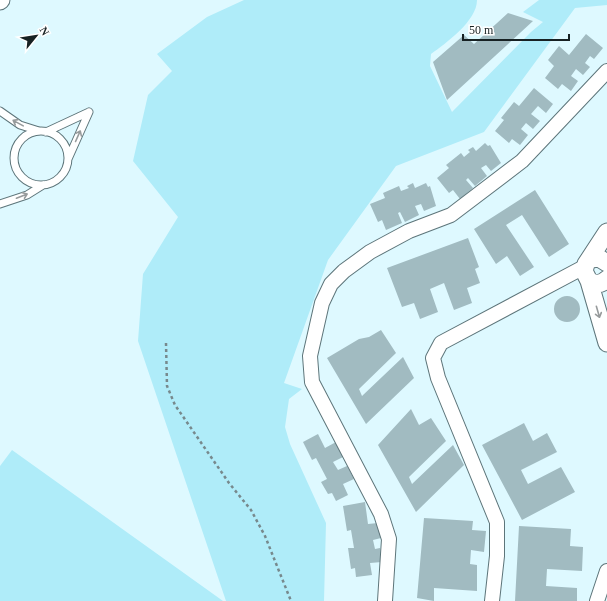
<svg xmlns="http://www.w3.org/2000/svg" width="607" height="601" font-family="Georgia,serif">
<rect width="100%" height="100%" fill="#def9ff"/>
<path fill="#afecf9" d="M 244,0 L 477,0 C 477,21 446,43 431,54 L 430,66 L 452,112 L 531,32 L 543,22 L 523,12 L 539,0 L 607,0 L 607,5 L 575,8 L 484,132 L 396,166 L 328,260 L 284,383 L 302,389 L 289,399 L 285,427 L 290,444 L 326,523 L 324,601 L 226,601 L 138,341 L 143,274 L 178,217 L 133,161 L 148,95 L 172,71 L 157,54 L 207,17 Z
M 12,450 L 223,601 L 0,601 L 0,466 Z"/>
<path fill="#a1bbc1" d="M 508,13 L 533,21 L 447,100 L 433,62 L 464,35 L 474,44 Z
M 586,34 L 603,48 L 594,59 L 590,56 L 585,63 L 590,67 L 583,75 L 576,69 L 571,76 L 578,81 L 571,91 L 562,84 L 558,89 L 545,78 L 554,66 L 548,60 L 559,46 L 569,55 Z
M 534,88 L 553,104 L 546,113 L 538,106 L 531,114 L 540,121 L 533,129 L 526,123 L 521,129 L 528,135 L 520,145 L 512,139 L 509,143 L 495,131 L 504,120 L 501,118 L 514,102 L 519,106 Z
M 485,143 L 488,146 L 490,145 L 501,163 L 491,171 L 486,165 L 481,168 L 487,176 L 475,186 L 468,178 L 466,180 L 473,188 L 460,199 L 453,190 L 449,193 L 437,178 L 449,168 L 446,165 L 461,153 L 464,157 L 470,152 L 468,150 L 473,147 L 476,151 Z
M 413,183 L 415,188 L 426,183 L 428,187 L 430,186 L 436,206 L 424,211 L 421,204 L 415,206 L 419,215 L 405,222 L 400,212 L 398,213 L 402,223 L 386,230 L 382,220 L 378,222 L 370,204 L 385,198 L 383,193 L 399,186 L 401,191 L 409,188 L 407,186 Z
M 535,190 L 569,244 L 549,257 L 522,215 L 506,225 L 534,267 L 520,276 L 507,256 L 496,264 L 474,229 Z
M 468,238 L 479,267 L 475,269 L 480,283 L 467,288 L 472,303 L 454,310 L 444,283 L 430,289 L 438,312 L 420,319 L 414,303 L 402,307 L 387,268 Z
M554 309a13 13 0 1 1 26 0a13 13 0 1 1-26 0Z
M 381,330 L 396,353 L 359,389 L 362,396 L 403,357 L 414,378 L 366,424 L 327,358 L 359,339 L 369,337 Z
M 411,409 L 419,425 L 431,418 L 446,441 L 409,477 L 412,484 L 453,445 L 464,465 L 416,512 L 378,445 Z
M 524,423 L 533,441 L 547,433 L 557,452 L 521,470 L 528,484 L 561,467 L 575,492 L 522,520 L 482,445 Z
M 318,434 L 325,448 L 336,442 L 343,457 L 333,462 L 338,470 L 347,466 L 354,479 L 343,484 L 348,495 L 336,501 L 332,493 L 328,494 L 321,482 L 327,479 L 316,458 L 312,460 L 303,442 Z
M 365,502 L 368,524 L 378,523 L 381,538 L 373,540 L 375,549 L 380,548 L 382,562 L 370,563 L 372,575 L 356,577 L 355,568 L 351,569 L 348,548 L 354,548 L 351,530 L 347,531 L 343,506 Z
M 424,518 L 473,521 L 472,530 L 486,531 L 484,552 L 471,550 L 470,564 L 477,565 L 477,591 L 434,588 L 434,601 L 417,598 Z
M 519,526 L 571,529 L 570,546 L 583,547 L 582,571 L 547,569 L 546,586 L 577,588 L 577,601 L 515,601 Z"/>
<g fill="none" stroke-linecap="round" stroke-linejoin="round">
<g stroke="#5d757a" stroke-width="9">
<path id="service" d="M 0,111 L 20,125 L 39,131
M14 158a27 27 0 1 1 54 0a27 27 0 1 1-54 0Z
M 46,132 L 89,112
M 68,159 L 89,112
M 0,204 L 27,195 L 43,185"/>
</g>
<g stroke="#5d757a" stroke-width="16">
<path id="minor" d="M 385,601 L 389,539 L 381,514 L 312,382 L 310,356 L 322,303 L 331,284 L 344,271 L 370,252 L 409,231 L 451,215 L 522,161 L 607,71
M 492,601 L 497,556 L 497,522 L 438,378 L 433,358 L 441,343 L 584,267
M 597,601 L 607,571"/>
</g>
<g stroke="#5d757a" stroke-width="19">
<path id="tertiary" d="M 0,1 L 1,0
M 607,232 L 586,264 L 584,271 L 589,281 L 607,343
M 591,259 L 599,258 L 607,263
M 589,281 C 596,285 602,284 607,279"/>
</g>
<path stroke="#77898d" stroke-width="2.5" stroke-dasharray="3 3" stroke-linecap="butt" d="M 166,343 L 167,386 L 175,405 L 229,483 L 251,510 L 265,536 L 291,601"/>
<use href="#service" stroke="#fff" stroke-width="7"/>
<use href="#minor" stroke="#fff" stroke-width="14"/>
<use href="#tertiary" stroke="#fff" stroke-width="17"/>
</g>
<defs><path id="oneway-shaft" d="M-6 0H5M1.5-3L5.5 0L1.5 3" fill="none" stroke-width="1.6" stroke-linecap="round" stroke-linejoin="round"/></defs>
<g stroke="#979b9c">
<use href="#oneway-shaft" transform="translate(18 123) rotate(-151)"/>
<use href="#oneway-shaft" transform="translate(78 136) rotate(-66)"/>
<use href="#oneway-shaft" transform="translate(22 196) rotate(-21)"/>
<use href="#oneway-shaft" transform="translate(598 312) rotate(74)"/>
</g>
<g transform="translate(36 36) rotate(60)" stroke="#ffffff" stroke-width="3" paint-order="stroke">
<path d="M0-3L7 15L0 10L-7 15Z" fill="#172123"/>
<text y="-6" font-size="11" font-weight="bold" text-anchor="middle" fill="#172123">N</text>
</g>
<path d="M463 34v6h106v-6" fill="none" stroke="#172123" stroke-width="2"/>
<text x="469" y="34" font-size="12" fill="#172123" stroke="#ffffff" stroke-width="3" paint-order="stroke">50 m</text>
</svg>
